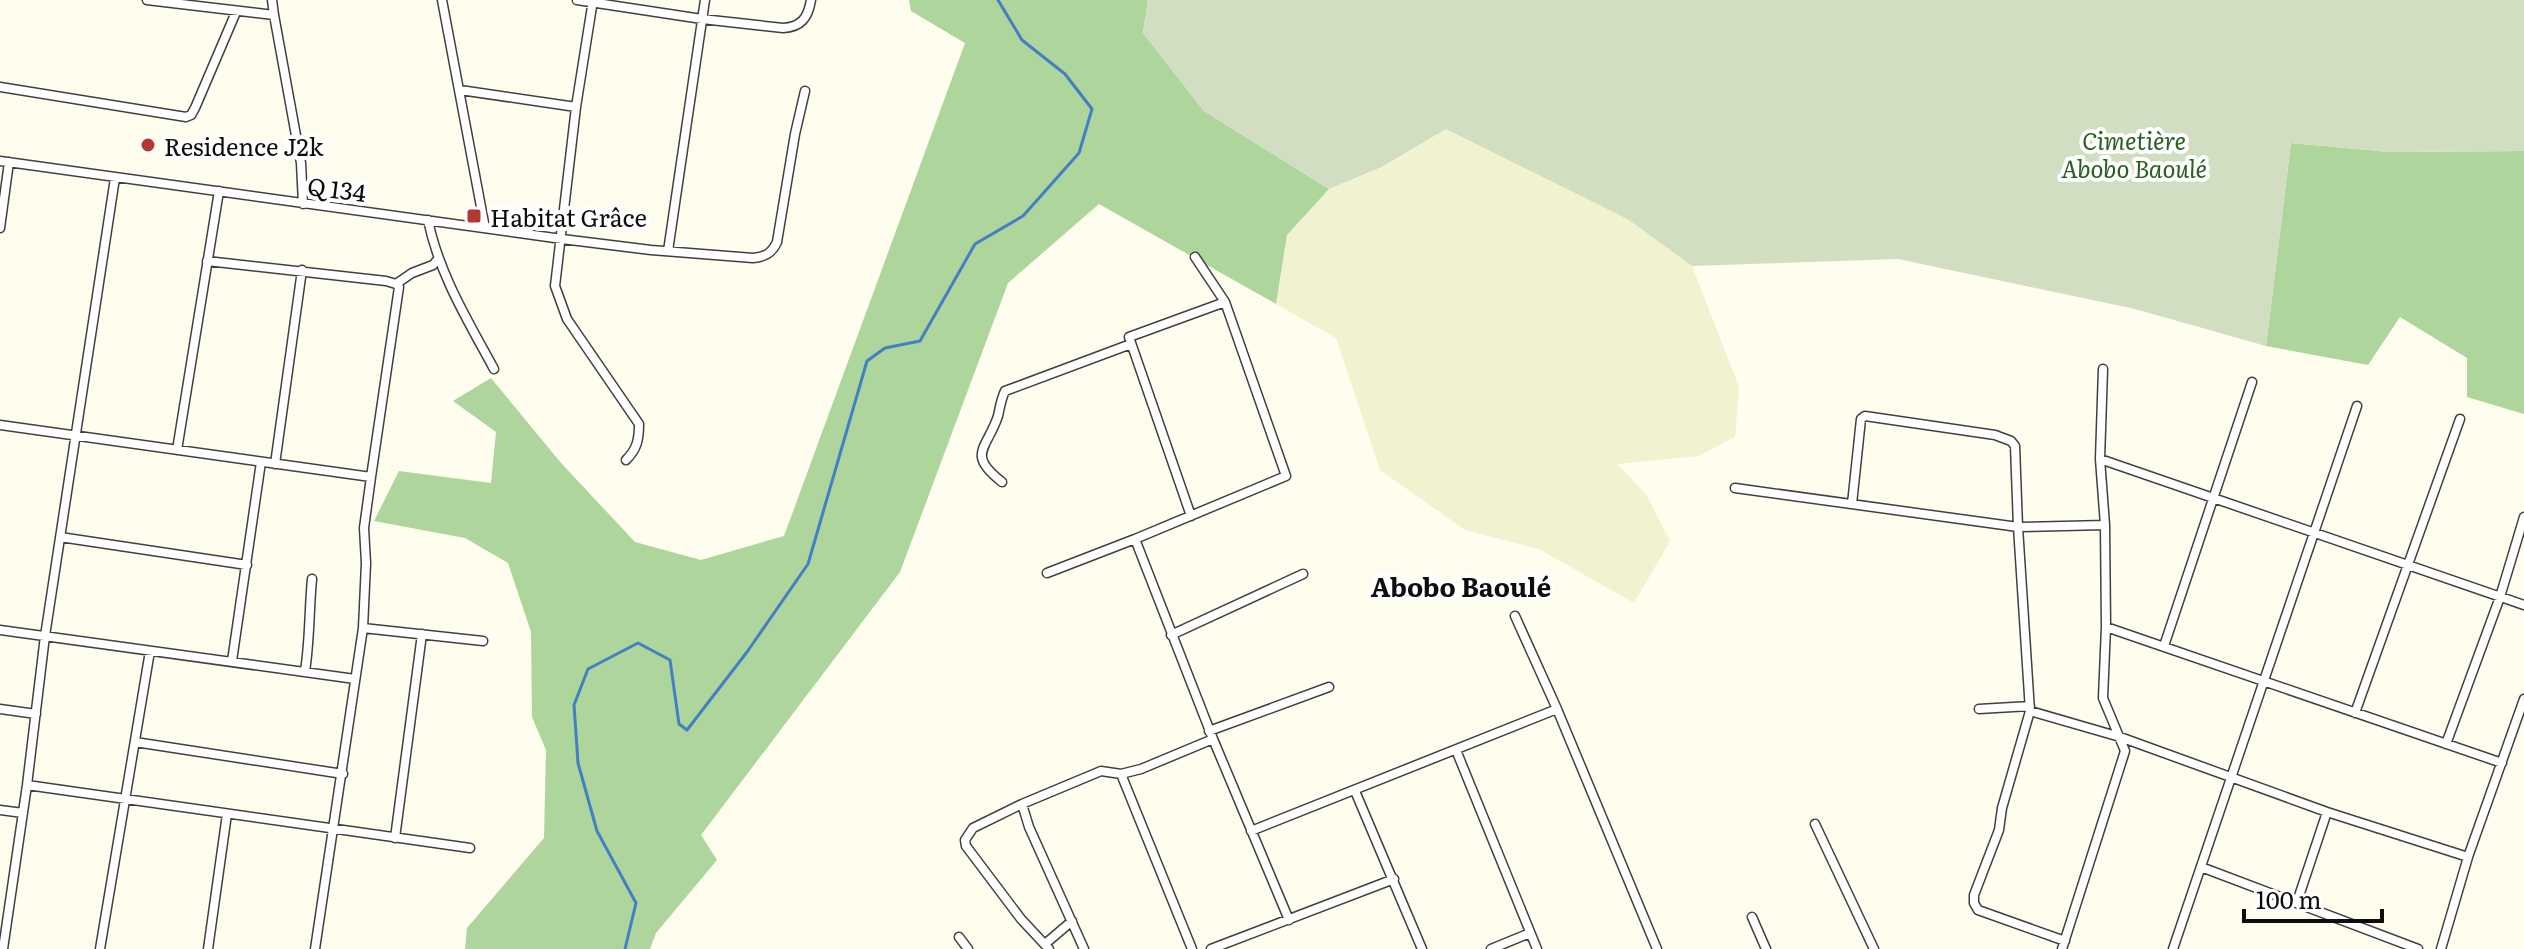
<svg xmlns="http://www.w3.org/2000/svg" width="2524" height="949" font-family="Literata,serif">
<rect width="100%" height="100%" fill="#fefdee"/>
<path fill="#f1f2d0" d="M 1446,129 L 1629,220 L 1692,266 L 1739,387 L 1735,437 L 1699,456 L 1617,464 L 1646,494 L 1670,541 L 1634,603 L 1539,549 L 1465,530 L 1380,470 L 1336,338 L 1276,304 L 1287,235 L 1329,189 L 1383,167 Z"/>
<path fill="#aed59b" d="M 909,0 L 1148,0 L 1143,33 L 1204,111 L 1329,189 L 1287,235 L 1276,304 L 1099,204 L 1008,283 L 900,572 L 701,835 L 717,860 L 656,933 L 650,949 L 465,949 L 467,928 L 544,838 L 546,750 L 532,717 L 531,632 L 508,563 L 465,538 L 374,521 L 399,471 L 491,483 L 496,432 L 453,401 L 491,378 L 561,463 L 635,542 L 701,560 L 784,536 L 965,43 L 911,11 Z
M 2291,143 L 2390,152 L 2524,151 L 2524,414 L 2467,397 L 2467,358 L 2400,317 L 2368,365 L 2266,346 Z"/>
<path fill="#d1dec1" d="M 1148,0 L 2524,0 L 2524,151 L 2390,152 L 2291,143 L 2266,346 L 2135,309 L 1898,259 L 1692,266 L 1629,220 L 1446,129 L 1382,167 L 1329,189 L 1204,111 L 1143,33 Z"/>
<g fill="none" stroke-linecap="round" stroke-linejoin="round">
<path stroke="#4380c3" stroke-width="3" d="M 625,949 L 636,903 L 597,831 L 578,763 L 574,705 L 588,669 L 638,643 L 670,660 L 679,724 L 687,730 L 747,652 L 808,564 L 867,361 L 885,348 L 920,341 L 975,244 L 1023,216 L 1079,153 L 1092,109 L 1065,74 L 1022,40 L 998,0"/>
<g stroke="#404040" stroke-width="11">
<path id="street" d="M 147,0 L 274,15 L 301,163 L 303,204
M 272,0 L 274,15
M 442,0 L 485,228
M 577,0 L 702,19 L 783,28 C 801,27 808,18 811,0
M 593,0 L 576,107 L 555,286 L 567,319 L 639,424 C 639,440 637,449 626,460
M 0,87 L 186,117 L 191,115 L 195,108 L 236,12
M 460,90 L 576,107
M 0,161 L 562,239 L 651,250 L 753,258 C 765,257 772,253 777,242 L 795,134 L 805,91
M 428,220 C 439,274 468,321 494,369
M 0,228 L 9,162
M 668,251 L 705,0
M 1195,257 L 1225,302 L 1286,476 L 1135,539 L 1213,739 L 1289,920
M 396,284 L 412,273 L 433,265 L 438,259
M 0,425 L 371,477 L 399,287 L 396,284 L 386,281 L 207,261
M 177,450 L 219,191
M 2100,459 L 2524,605
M 275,464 L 302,270
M 1002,482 C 966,454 987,449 998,416 C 1000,407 1001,399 1005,391 L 1131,344
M 1735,488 L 2018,527 L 2015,446 L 2011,441 L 1995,435 L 1865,416 L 1861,419 L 1852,504
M 1191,516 L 1129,337 L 1225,302
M 60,537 L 247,565
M 1047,573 L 1135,539
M 1515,616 L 1557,709 L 1657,949
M 2106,627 L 2502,763
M 363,628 L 483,641
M 0,630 L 355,679
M 1171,635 L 1303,574
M 2164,646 L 2252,382
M 232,661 L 261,462
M 305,671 C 310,640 309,610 312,579
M 0,709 L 36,714
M 1979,709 L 2030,706
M 2030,711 L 2120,737 L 2327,812 L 2468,857
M 2355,713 L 2460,419
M 1209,731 L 1329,687
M 135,742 L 343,774
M 2446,744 L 2500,597 L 2524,517
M 1456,750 L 1537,949
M 1121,774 L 1192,949
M 27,785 L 470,848
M 1355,791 L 1422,949
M 1022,804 L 1029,827 L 1084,949
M 0,810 L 23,813
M 1815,824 L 1874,949
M 1251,831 L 1557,709
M 395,838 L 422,634
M 2201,867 L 2418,949
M 2297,902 L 2327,812
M 1752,917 L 1766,949
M 959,937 L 968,949
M 2065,941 L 1978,910 L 1974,903 L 1974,895 L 1999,830 L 2002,808 L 2030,711 L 2018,527 L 2105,525
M 1045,944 L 1072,921
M 3,949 L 27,785 L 45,636 L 115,178
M 100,949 L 150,651
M 208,949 L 227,814
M 315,949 L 363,628 L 366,563 L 364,528 L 371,477
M 1049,949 L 1021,919 L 966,846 L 965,840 L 973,828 L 1022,804 L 1101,771 L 1121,774 L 1141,769 L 1213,739
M 1211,949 L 1394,879
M 1491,949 L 1530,933
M 2062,949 L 2125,751 L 2103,698 L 2106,627 L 2105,525 L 2100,459 L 2103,369
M 2173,949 L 2357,406
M 2441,949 L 2468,857 L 2524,699"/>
</g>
<use href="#street" stroke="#fff" stroke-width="8"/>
</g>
<g fill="#b2392f" stroke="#fff" stroke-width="3">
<circle cx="148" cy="145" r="8"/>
<rect x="466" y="208" width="16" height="16" rx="4"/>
</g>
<g text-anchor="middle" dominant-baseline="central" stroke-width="8" stroke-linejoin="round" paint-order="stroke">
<g font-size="24" font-style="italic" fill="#276022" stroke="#fff">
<text x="2134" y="139">Cimetière<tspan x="2134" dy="28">Abobo Baoulé</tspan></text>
</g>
<g font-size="24" fill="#0d0d0d" stroke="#fff" text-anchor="start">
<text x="164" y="145">Residence J2k</text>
<text x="490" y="216">Habitat Grâce</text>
</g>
<g font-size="24" fill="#0d0d0d" stroke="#fff">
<text transform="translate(337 188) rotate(7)">Q 134</text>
</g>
<g font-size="26" font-weight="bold" fill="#0d0d0d" stroke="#fff">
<text x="1461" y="585">Abobo Baoulé</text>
</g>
</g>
<path d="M2244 909v12h138v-12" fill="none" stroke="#0d0d0d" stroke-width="4"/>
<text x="2256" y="909" font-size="24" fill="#0d0d0d" stroke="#ffffff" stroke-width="6" paint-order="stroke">100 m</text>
</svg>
